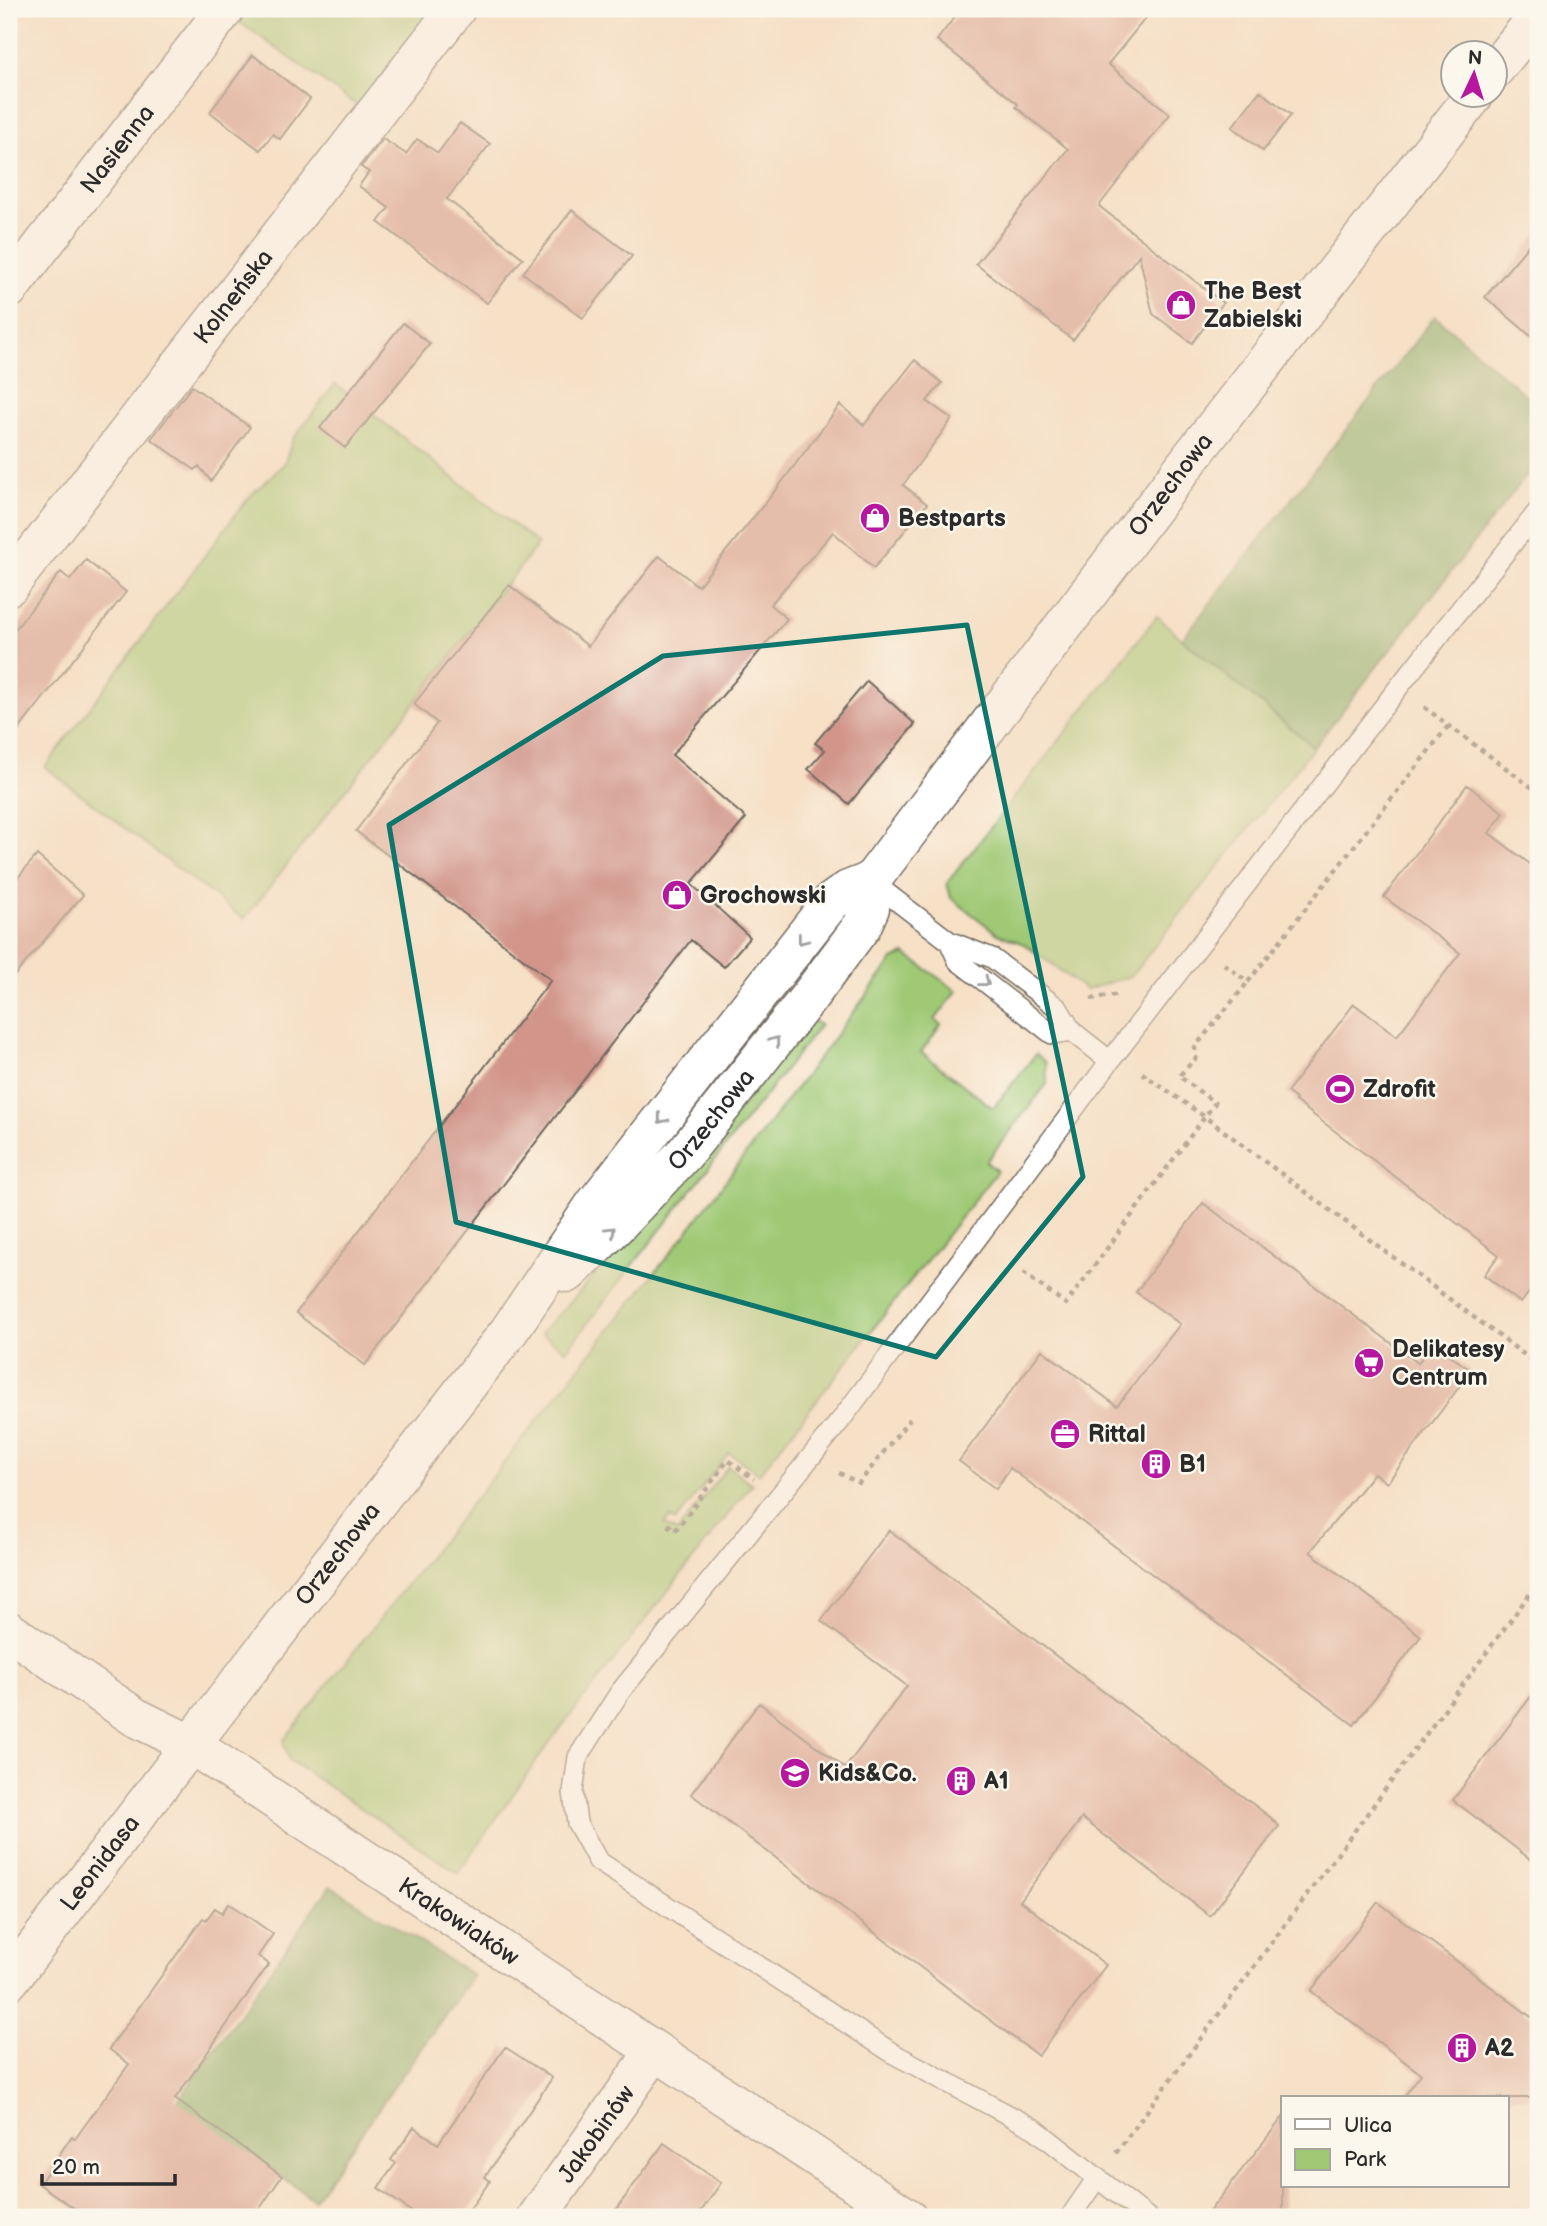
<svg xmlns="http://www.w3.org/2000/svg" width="1547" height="2226" font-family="'Balsamiq Sans',sans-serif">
<rect width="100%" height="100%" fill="#fbf7ec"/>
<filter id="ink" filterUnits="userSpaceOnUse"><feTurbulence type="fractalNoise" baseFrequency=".0143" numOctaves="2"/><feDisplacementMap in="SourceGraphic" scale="14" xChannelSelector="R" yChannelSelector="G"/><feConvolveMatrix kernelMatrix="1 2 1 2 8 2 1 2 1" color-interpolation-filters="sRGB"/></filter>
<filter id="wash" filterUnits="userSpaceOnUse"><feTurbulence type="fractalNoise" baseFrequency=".00686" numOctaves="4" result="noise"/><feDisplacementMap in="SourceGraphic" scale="28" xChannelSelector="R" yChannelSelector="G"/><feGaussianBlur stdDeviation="1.57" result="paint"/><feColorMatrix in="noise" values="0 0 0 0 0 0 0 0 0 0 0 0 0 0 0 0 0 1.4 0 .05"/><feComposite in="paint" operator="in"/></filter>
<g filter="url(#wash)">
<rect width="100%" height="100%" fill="#f6e0c6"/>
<path fill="#9fc975" stroke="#657a50" stroke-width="2" d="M 243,9 L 435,9 L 359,107 L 235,19 Z
M 335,384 L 538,544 L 414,704 L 244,919 L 45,767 L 249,497 L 284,464 L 293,439 Z
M 1157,616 L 1182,639 L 1314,747 L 1131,976 L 1086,990 L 1024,944 L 998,934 L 951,898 L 947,883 Z
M 905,954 L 957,991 L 935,1020 L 941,1025 L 921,1052 L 993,1108 L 1036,1054 L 1046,1063 L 1047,1084 L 986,1162 L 997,1171 L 759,1474 L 729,1453 L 675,1522 L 670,1518 L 664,1525 L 677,1532 L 728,1466 L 752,1484 L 552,1739 L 458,1873 L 289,1760 L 283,1741 L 687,1232 L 893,960 Z
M 811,1020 L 820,1025 L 566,1351 L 541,1333 L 675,1189 Z"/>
<path fill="#7fad66" stroke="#556c48" stroke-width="2" d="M 1435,316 L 1538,406 L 1538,461 L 1314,747 L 1182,639 Z
M 330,1886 L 473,1975 L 314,2200 L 177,2102 Z"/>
<g id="blocks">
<path fill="#d1958a" d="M 961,9 L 1153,9 L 1108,64 L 1170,114 L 1099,206 L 1223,303 L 1192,343 L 1153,314 L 1139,255 L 1073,340 L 976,264 L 1068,149 L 1016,107 L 1018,104 L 937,40 Z
M 253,55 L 310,99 L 280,139 L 273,134 L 260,150 L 210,112 Z
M 1260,91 L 1291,115 L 1263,151 L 1232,127 Z
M 460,123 L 490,144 L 447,199 L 523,258 L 487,303 L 378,222 L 389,208 L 359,186 L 369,172 L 361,167 L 383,139 L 406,154 L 417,139 L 438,153 Z
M 572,210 L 632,256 L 583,318 L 523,273 Z
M 1538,234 L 1538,342 L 1485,297 Z
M 403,323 L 430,344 L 345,448 L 320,428 Z
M 915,360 L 942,383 L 927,401 L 952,419 L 903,485 L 927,504 L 874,568 L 833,532 L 770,605 L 787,619 L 672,755 L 746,818 L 691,884 L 750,937 L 724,967 L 691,940 L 365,1365 L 296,1313 L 551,980 L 356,831 L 437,723 L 414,704 L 509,585 L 588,646 L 659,556 L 698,586 L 779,486 L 840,405 L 864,425 Z
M 192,386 L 250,427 L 211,481 L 199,466 L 195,470 L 151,439 Z
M 86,560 L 126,592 L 9,742 L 9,637 L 61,572 L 70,580 Z
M 867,681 L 915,724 L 849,804 L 808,769 L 825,750 L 815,743 Z
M 1467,785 L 1504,813 L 1489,833 L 1538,870 L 1538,1284 L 1536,1283 L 1521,1303 L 1484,1275 L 1499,1255 L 1295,1101 L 1296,1099 L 1287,1092 L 1354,1004 L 1397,1036 L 1460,953 L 1384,897 Z
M 37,855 L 83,895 L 9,982 L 9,888 Z
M 1203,1203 L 1418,1363 L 1433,1342 L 1471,1371 L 1387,1483 L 1374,1473 L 1310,1552 L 1421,1636 L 1354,1725 L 1010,1468 L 996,1489 L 959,1461 L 1042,1350 L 1117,1406 L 1180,1324 L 1136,1292 Z
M 889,1530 L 1270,1817 L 1279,1826 L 1210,1916 L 1082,1818 L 1020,1901 L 1106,1965 L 1038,2056 L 691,1794 L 759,1703 L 845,1768 L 907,1686 L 821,1621 Z
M 1538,1687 L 1538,1865 L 1453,1800 Z
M 1378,1902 L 1538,2022 L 1538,2098 L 1403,2098 L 1421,2074 L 1311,1991 Z
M 229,1903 L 273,1934 L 258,1956 L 269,1964 L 175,2099 L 282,2176 L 254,2217 L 87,2217 L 39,2184 L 72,2136 L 75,2139 L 129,2064 L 109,2049 L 203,1918 L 206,1920 L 215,1908 L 222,1913 Z
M 505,2047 L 552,2078 L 485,2177 L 490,2181 L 464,2217 L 419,2217 L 378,2188 L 396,2163 L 391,2160 L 414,2127 L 438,2144 Z
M 1283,2117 L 1283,2217 L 1205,2217 Z
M 664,2143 L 721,2183 L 697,2217 L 611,2217 Z"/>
</g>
</g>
<g filter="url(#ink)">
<use href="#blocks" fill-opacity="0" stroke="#726a61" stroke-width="2"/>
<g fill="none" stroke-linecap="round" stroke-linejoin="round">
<g stroke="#726a61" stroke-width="22">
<path id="lane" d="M 871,881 L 949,941 L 992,958 L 1058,1008 L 1072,1031 L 1110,1061 L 840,1421 L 620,1692 L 578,1757 L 573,1792 L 577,1823 L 598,1861 L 894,2054 L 1035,2129 L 1147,2217
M 949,941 L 958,961 L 1052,1034 L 1072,1031
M 1110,1061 L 1398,688 L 1538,511
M 1070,2217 L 1097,2178"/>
</g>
<g stroke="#726a61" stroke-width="41">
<g id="street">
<path d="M 1494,70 L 1538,16"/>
<path id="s1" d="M 9,289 L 225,9"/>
<path id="s2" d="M 9,586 L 456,9"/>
<path id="s3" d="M 568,1273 L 619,1223 L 685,1153 L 809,997 L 862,926 L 870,908 L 871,881"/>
<path d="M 9,1631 L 135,1717 L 190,1744"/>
<path id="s4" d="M 9,1981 L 509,1331 L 595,1204 L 831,902 L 848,890 L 871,881 L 1192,456 L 1475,94"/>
<path id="s5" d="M 537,2217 L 655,2051"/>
</g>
</g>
<g stroke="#726a61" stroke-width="41">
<g id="secondary">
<path id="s6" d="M 190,1744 L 907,2217"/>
</g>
</g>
<path stroke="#726a61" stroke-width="4.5" stroke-dasharray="5 5" stroke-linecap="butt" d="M 1424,707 L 1538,792
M 1224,964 L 1248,982 L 1449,725
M 1091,999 L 1120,994
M 1142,1073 L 1205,1117 L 1538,1365
M 1023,1273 L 1066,1304 L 1215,1103 L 1179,1076 L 1196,1058 L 1195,1047 L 1248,982
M 839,1473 L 859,1483 L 910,1419
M 668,1528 L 671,1524 L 677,1529 L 728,1460 L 754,1479
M 1116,2153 L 1538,1583"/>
<use href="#lane" stroke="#fff" stroke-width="19"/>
<use href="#street" stroke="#fff" stroke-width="38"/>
<use href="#secondary" stroke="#fff" stroke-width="38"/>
</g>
<defs><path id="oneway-chevron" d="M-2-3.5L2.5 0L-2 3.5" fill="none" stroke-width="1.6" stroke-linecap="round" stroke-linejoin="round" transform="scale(1.75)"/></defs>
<g stroke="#a0a0a0">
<use href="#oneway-chevron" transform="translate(802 940) rotate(128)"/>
<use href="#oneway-chevron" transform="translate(985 982) rotate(38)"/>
<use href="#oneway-chevron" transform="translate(775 1041) rotate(-52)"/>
<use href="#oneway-chevron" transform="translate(662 1119) rotate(128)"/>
<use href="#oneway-chevron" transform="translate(611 1231) rotate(-44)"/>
</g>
</g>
<path d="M0 0H1547V2226H0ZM 967,625 L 1083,1177 L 936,1357 L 456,1222 L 389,825 L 663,656 Z" fill="#f6e0c6" fill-opacity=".55" fill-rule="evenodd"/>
<path fill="none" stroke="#0f766e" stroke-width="5" stroke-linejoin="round" d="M 967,625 L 1083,1177 L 936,1357 L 456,1222 L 389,825 L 663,656 Z"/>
<defs>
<g id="shop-disc" transform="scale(1.575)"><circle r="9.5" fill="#b5179e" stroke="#fbf7ec"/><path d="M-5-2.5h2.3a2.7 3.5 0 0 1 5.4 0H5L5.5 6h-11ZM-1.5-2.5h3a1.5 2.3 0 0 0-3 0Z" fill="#fff"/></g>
<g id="stadium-disc" transform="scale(1.575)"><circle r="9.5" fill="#b5179e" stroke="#fbf7ec"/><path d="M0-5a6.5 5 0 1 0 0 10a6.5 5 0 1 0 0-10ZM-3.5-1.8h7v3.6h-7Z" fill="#fff"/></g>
<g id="supermarket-disc" transform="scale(1.575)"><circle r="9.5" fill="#b5179e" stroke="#fbf7ec"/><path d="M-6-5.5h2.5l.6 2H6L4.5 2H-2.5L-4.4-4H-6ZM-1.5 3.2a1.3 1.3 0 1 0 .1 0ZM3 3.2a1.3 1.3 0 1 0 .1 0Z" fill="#fff"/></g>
<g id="office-disc" transform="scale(1.575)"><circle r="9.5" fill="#b5179e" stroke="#fbf7ec"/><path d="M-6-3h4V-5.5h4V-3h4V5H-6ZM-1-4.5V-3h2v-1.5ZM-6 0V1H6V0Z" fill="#fff"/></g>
<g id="building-disc" transform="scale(1.575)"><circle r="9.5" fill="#b5179e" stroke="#fbf7ec"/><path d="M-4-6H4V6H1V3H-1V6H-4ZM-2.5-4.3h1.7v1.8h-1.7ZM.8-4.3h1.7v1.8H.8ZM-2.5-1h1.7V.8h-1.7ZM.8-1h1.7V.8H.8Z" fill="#fff"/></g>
<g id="school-disc" transform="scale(1.575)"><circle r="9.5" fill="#b5179e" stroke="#fbf7ec"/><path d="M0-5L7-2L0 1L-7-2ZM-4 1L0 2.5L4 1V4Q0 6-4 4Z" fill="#fff"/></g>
</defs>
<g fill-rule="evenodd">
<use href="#shop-disc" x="1181" y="305"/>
<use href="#shop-disc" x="875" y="518"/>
<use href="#shop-disc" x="677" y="895"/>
<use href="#stadium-disc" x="1340" y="1089"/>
<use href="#supermarket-disc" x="1369" y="1363"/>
<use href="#office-disc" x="1065" y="1434"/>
<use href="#building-disc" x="1156" y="1464"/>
<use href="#school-disc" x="795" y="1773"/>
<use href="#building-disc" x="961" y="1781"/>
<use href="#building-disc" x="1462" y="2048"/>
</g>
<g text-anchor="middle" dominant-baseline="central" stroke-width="5" stroke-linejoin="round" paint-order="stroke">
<g font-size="24" fill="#2b2b2b" stroke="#fbf7ec">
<text stroke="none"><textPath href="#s1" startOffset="177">Nasienna</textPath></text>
<text stroke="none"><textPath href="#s2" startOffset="366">Kolneńska</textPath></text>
<text stroke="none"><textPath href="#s4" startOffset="1899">Orzechowa</textPath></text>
<text stroke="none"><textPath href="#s3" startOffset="210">Orzechowa</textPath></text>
<text stroke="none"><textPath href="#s4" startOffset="539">Orzechowa</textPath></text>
<text stroke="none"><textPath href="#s4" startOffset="149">Leonidasa</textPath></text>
<text stroke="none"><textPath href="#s6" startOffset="322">Krakowiaków</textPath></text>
<text stroke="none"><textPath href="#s5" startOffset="102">Jakobinów</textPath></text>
</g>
<g font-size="24" font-weight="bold" fill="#2b2b2b" stroke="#fbf7ec" text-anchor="start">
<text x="1204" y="291">The Best<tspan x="1204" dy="28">Zabielski</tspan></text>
<text x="898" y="518">Bestparts</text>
<text x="700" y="895">Grochowski</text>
<text x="1363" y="1089">Zdrofit</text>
<text x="1392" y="1349">Delikatesy<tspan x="1392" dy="28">Centrum</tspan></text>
<text x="1088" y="1434">Rittal</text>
<text x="1179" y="1464">B1</text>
<text x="818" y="1773">Kids&amp;Co.</text>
<text x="984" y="1781">A1</text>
<text x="1485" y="2048">A2</text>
</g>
</g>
<rect width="1547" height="2226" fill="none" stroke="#fbf7ec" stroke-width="35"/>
<rect x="1281" y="2096" width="228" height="91" fill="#fbf7ec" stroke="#a8a59f" stroke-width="2"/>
<rect x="1295" y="2119" width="35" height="10" fill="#ffffff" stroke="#a8a59f" stroke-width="2"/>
<text x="1344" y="2132" font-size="21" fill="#2b2b2b">Ulica</text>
<rect x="1295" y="2149" width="35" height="21" fill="#9fc975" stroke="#a8a59f" stroke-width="2"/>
<text x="1344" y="2166" font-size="21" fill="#2b2b2b">Park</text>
<g transform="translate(1474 74) rotate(4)"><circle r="33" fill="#fbf7ec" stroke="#a8a59f" stroke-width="2"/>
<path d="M0-5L12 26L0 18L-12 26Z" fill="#b5179e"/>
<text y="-10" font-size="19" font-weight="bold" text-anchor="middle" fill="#2b2b2b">N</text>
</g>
<path d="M42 2174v10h133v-10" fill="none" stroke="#2b2b2b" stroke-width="3.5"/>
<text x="52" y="2174" font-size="21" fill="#2b2b2b" stroke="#fbf7ec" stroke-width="5" paint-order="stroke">20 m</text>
</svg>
